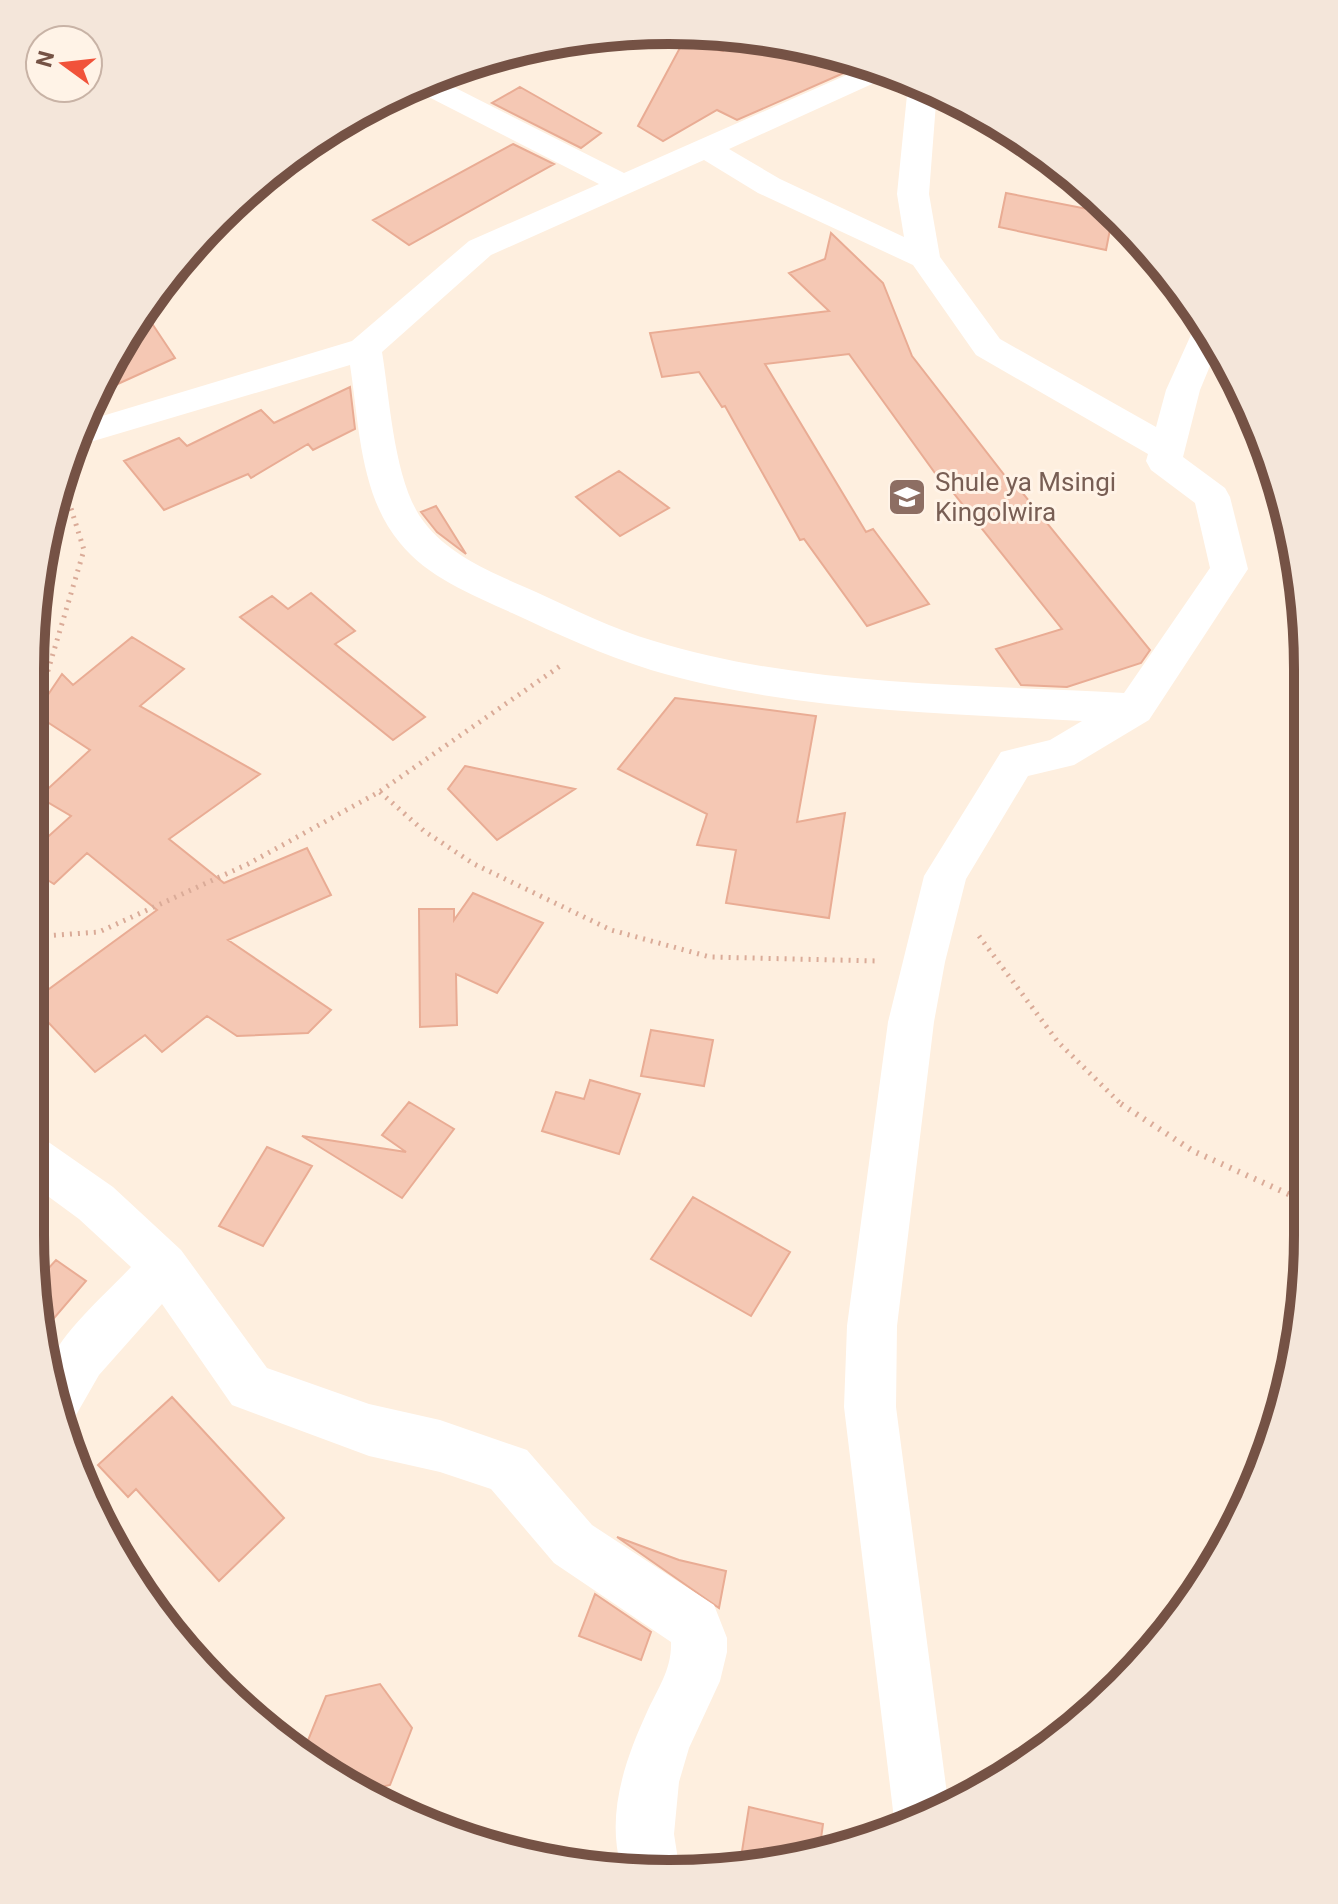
<svg xmlns="http://www.w3.org/2000/svg" width="1338" height="1904" font-family="Roboto,sans-serif">
<rect width="100%" height="100%" fill="#feefdf"/>
<path fill="#f5c8b4" stroke="#e9ac94" stroke-width="2" d="M 682,44 L 723,51 L 727,45 L 846,72 L 737,120 L 717,110 L 663,141 L 638,126 Z
M 520,87 L 601,133 L 581,148 L 492,103 Z
M 513,144 L 554,164 L 409,245 L 373,220 Z
M 1006,193 L 1113,214 L 1106,250 L 999,227 Z
M 831,233 L 883,283 L 912,356 L 1009,481 L 1012,480 L 1150,650 L 1141,663 L 1067,687 L 1021,685 L 996,649 L 1062,629 L 951,490 L 948,491 L 849,354 L 765,364 L 866,532 L 873,529 L 929,604 L 867,626 L 804,539 L 800,540 L 725,406 L 722,407 L 699,372 L 662,377 L 650,333 L 829,311 L 789,273 L 825,259 Z
M 145,313 L 175,358 L 100,392 L 115,350 Z
M 350,387 L 355,429 L 313,450 L 308,444 L 251,478 L 248,474 L 164,510 L 124,461 L 179,438 L 187,446 L 261,410 L 274,423 Z
M 619,471 L 669,508 L 620,536 L 576,497 Z
M 436,506 L 466,554 L 437,532 L 421,512 Z
M 311,593 L 355,631 L 335,644 L 425,717 L 393,740 L 240,617 L 272,596 L 288,609 Z
M 132,637 L 184,669 L 140,706 L 260,774 L 169,839 L 224,883 L 307,848 L 331,895 L 228,940 L 331,1010 L 308,1033 L 237,1036 L 207,1016 L 162,1052 L 145,1035 L 95,1072 L 30,1003 L 157,910 L 87,853 L 54,884 L 30,869 L 30,853 L 71,816 L 39,797 L 90,750 L 35,714 L 62,674 L 73,685 Z
M 675,698 L 816,716 L 797,822 L 845,813 L 829,918 L 726,903 L 736,850 L 697,845 L 707,814 L 618,769 Z
M 465,766 L 575,789 L 497,840 L 448,789 Z
M 473,893 L 543,923 L 497,993 L 456,974 L 457,1025 L 420,1027 L 419,909 L 454,909 L 454,920 Z
M 651,1030 L 713,1040 L 704,1086 L 641,1076 Z
M 590,1080 L 640,1094 L 619,1154 L 542,1131 L 556,1092 L 584,1099 Z
M 409,1102 L 454,1129 L 402,1198 L 302,1136 L 406,1152 L 382,1135 Z
M 267,1147 L 312,1166 L 263,1246 L 219,1226 Z
M 693,1197 L 790,1252 L 751,1316 L 651,1259 Z
M 56,1260 L 86,1281 L 43,1331 L 36,1282 Z
M 172,1397 L 284,1518 L 219,1581 L 136,1489 L 128,1497 L 98,1465 Z
M 617,1537 L 679,1560 L 726,1571 L 719,1608 Z
M 595,1594 L 651,1632 L 641,1660 L 579,1636 Z
M 380,1684 L 412,1728 L 390,1785 L 368,1790 L 304,1750 L 326,1696 Z
M 749,1807 L 823,1824 L 819,1853 L 793,1862 L 740,1864 Z"/>
<g fill="none" stroke-linecap="round" stroke-linejoin="round">
<path stroke="#daab98" stroke-width="5" stroke-dasharray="2 6" stroke-linecap="butt" d="M 30,749 L 35,714 L 84,550 L 64,486
M 380,792 L 424,831 L 474,864 L 611,930 L 710,957 L 878,961
M 979,936 L 1058,1042 L 1123,1106
M 30,937 L 99,932 L 248,864 L 379,792 L 563,664"/>
<path stroke="#daab98" stroke-width="6" stroke-dasharray="2 7" stroke-linecap="butt" d="M 1121,1104 L 1193,1151 L 1306,1202"/>
<path fill="#fff" fill-rule="evenodd" d="M 869,65 L 894,74 L 729,149 L 780,179 L 904,237 L 897,194 L 908,85 L 911,81 L 937,90 L 929,194 L 940,257 L 1000,339 L 1156,427 L 1166,390 L 1195,326 L 1201,325 L 1217,349 L 1200,390 L 1183,457 L 1225,488 L 1230,497 L 1248,569 L 1149,720 L 1074,765 L 1028,776 L 966,879 L 945,962 L 934,1022 L 897,1326 L 896,1407 L 949,1809 L 895,1827 L 844,1407 L 847,1326 L 888,1022 L 924,876 L 1001,752 L 1050,740 L 1082,721 C 938,713 791,711 651,670 C 603,655 557,634 512,613 C 473,595 427,577 400,543 C 360,496 359,423 350,365 L 80,445 L 89,420 L 352,341 L 469,241 L 599,184 L 411,88 L 434,77 L 624,173 ZM 704,160 L 758,193 L 913,265 L 976,355 L 1148,454 L 1146,461 L 1151,470 L 1195,503 L 1210,568 L 1124,693 C 969,684 804,687 654,641 C 613,629 575,610 536,592 C 498,575 450,557 424,522 C 394,484 390,399 382,352 L 491,255 Z
M 30,1135 L 47,1141 L 113,1187 L 181,1250 L 267,1368 L 369,1404 L 440,1420 L 527,1450 L 592,1525 L 714,1605 L 727,1638 L 727,1652 L 720,1681 L 689,1748 L 679,1782 L 674,1834 L 679,1866 L 621,1867 C 606,1814 625,1760 647,1712 C 658,1688 672,1669 671,1642 L 554,1563 L 491,1489 L 440,1472 L 369,1456 L 232,1405 L 162,1304 L 99,1375 L 72,1422 L 63,1426 C 56,1409 42,1383 49,1365 C 60,1333 107,1293 131,1267 L 79,1219 L 30,1183 Z"/>
</g>
<defs>
<g id="school-square" transform="scale(2)"><rect x="-9" y="-9" width="18" height="18" rx="4" fill="#8d6e63" stroke="#fff3e7"/><path d="M0-5L7-2L0 1L-7-2ZM-4 1L0 2.5L4 1V4Q0 6-4 4Z" fill="#fff"/></g>
</defs>
<g fill-rule="evenodd">
<use href="#school-square" x="907" y="497"/>
</g>
<g text-anchor="middle" dominant-baseline="central" stroke-width="6" stroke-linejoin="round" paint-order="stroke">
<g font-size="26" fill="#785e54" stroke="#fff3e7" text-anchor="start">
<text x="935" y="482">Shule ya Msingi<tspan x="935" dy="30">Kingolwira</tspan></text>
</g>
</g>
<path d="M0 0H1338V1904H0ZM669 44H669A625 625 0 0 1 1294 669V1235A625 625 0 0 1 669 1860H669A625 625 0 0 1 44 1235V669A625 625 0 0 1 669 44Z" fill="#f4e6da" fill-rule="evenodd"/>
<path fill="none" stroke="#755245" stroke-width="10" d="M669 44H669A625 625 0 0 1 1294 669V1235A625 625 0 0 1 669 1860H669A625 625 0 0 1 44 1235V669A625 625 0 0 1 669 44Z"/>
<g transform="translate(64 64) rotate(285)"><circle r="38" fill="#fff3e7" stroke="#c8b3a6" stroke-width="2"/>
<path d="M0-6L14 30L0 20L-14 30Z" fill="#f1523a"/>
<text y="-12" font-size="22" font-weight="bold" text-anchor="middle" fill="#755245">N</text>
</g>
</svg>
